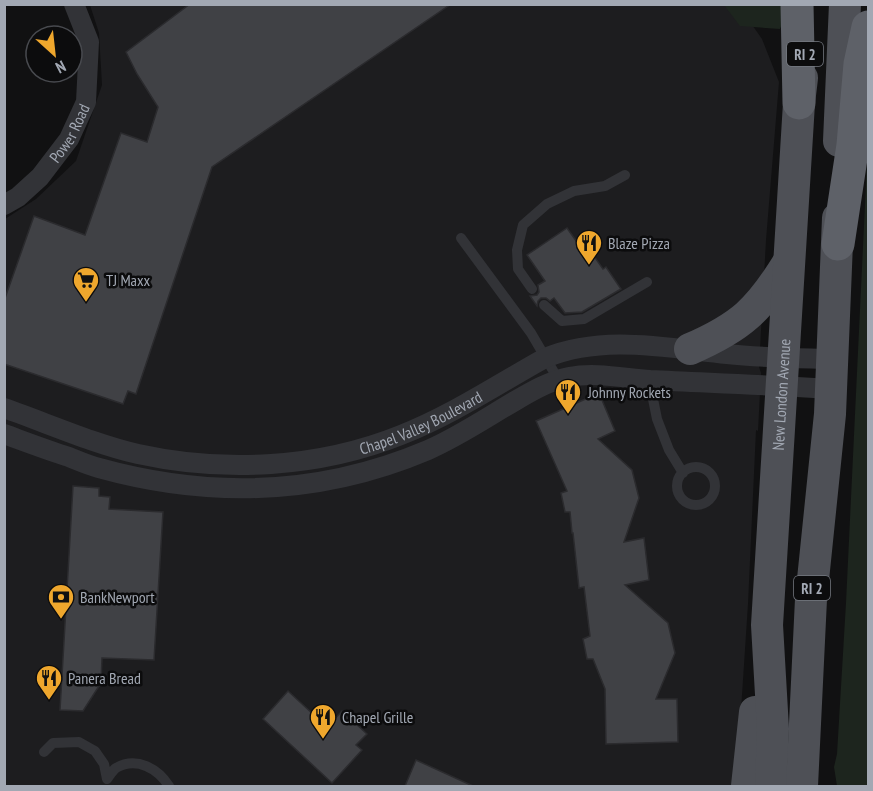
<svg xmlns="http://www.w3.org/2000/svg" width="873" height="791" font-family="'PT Sans Narrow',sans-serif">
<rect width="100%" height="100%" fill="#111112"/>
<path fill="#1d1d1f" d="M 90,5 L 738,5 L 762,39 L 779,82 L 766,240 L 759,367 L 761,373 L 758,431 L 756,430 L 748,604 L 736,786 L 5,786 L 5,219 L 36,199 L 76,161 L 102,85 L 99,33 Z"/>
<path fill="#1d251e" d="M 724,5 L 783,5 L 782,24 L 780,29 L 740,26 Z
M 868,142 L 868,786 L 837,786 L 834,767 L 837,754 L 846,603 Z"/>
<path fill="#404145" stroke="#2b2b2e" stroke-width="1.5" d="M 190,4 L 451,4 L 212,167 L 136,394 L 128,391 L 123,404 L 4,364 L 4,301 L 34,216 L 85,235 L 121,133 L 147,142 L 158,107 L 137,74 L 126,52 Z
M 567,228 L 579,245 L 584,242 L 603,269 L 606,267 L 621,289 L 582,312 L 565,313 L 554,298 L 550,301 L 546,298 L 541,298 L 538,301 L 537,306 L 530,296 L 537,295 L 539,292 L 538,285 L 545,281 L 527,255 Z
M 599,393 L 615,431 L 598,439 L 632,470 L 639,498 L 624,542 L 644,538 L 649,580 L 625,585 L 668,623 L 675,653 L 656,699 L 677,699 L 678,742 L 606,744 L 605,689 L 593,659 L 587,659 L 583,639 L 590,636 L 584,587 L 579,588 L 573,533 L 572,533 L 570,512 L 565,512 L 561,493 L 567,491 L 536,421 Z
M 73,486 L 99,488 L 99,496 L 110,497 L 109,509 L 163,512 L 154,660 L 102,658 L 101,683 L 83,711 L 60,710 Z
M 288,691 L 327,727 L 342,711 L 367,734 L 356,745 L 362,750 L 332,783 L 263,719 Z
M 416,760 L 473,786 L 405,786 Z"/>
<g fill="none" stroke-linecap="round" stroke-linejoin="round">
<path stroke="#323337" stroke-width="10" d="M 461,238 L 531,333 L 558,379
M 532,289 L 518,269 L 517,250 L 523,225 L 547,204 L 574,191 L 605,186 L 625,175
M 544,305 L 562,321 L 584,319 L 647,282
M 649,379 L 657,419 L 669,450 L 683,473
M677 486a19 19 0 1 1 38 0a19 19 0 1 1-38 0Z
M 44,752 L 53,743 L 79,742 L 95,751 L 104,764 L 107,779
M 107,779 C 110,775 113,770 116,768 C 137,756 158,769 169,786"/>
<g stroke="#323337" stroke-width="20">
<path id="s1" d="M 4,205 L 18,197 L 40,177 L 69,139 L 86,102 L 89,42 L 74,4"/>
<path id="s2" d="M 4,408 C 47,423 94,444 138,454 C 224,473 319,468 401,435 C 452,415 498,384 545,358 C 603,334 667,348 727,354 C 762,358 797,358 832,359"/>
<path d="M 4,434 C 26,442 47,450 69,457 C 79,461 88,465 99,468 C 211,499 320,496 428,450 C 458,437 486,418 515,401 C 532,391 549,381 569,377 C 595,372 623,378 650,380 C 711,383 771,385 832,389"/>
</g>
<g stroke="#4e5056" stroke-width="32">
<path d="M 839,141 L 845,4"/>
<path d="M 690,349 C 741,327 759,310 788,263"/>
<path d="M 747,786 L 755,712"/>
<path id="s3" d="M 771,786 L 773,729 L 767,625 L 799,103 L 802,78"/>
<path d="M 802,786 L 811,599 L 830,414 L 838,218"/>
</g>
<path stroke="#5e6168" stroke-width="33" d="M 797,4 L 799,103
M 838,244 L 853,145 L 860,64 L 868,27"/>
</g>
<defs>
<g id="restaurant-pin" transform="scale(1.35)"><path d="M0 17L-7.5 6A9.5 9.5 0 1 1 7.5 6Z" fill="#efa72d" stroke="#0c0c0d"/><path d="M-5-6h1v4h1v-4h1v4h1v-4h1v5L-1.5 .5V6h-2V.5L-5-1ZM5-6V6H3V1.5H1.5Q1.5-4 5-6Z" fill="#111"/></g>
<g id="supermarket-pin" transform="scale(1.35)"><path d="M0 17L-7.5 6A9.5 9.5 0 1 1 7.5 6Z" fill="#efa72d" stroke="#0c0c0d"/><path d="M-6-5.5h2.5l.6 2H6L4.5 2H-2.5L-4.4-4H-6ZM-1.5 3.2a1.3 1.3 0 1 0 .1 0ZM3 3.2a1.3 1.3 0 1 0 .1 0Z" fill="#111"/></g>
<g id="bank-pin" transform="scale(1.35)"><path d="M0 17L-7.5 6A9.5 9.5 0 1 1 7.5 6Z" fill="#efa72d" stroke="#0c0c0d"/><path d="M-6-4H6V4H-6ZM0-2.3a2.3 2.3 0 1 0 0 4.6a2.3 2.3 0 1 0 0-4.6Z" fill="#111"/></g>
</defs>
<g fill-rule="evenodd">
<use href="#restaurant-pin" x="589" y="243"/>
<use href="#supermarket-pin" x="86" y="280"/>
<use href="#restaurant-pin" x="568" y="392"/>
<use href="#bank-pin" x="61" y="597"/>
<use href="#restaurant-pin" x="49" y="678"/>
<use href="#restaurant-pin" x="323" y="717"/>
</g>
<g text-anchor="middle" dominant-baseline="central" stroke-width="5" stroke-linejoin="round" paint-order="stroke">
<g fill="#0c0c0d" stroke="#757981" stroke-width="1.5">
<rect x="787" y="42" width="36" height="24" rx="4.5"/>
<rect x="794" y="576" width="36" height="24" rx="4.5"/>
</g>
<g font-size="15" font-weight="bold" fill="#a2a8b3">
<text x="805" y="54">RI 2</text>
<text x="812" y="588">RI 2</text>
</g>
<g font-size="16" fill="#a2a8b3" stroke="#0c0c0d">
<text stroke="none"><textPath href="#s1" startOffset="99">Power Road</textPath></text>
<text stroke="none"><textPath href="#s3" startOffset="392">New London Avenue</textPath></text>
<text stroke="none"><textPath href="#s2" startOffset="432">Chapel Valley Boulevard</textPath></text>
</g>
<g font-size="16" fill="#a2a8b3" stroke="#0c0c0d" text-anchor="start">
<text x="608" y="243">Blaze Pizza</text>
<text x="106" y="280">TJ Maxx</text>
<text x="588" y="392">Johnny Rockets</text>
<text x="80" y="597">BankNewport</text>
<text x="68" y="678">Panera Bread</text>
<text x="342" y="717">Chapel Grille</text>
</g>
</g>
<rect width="873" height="791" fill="none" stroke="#a2a8b3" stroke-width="12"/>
<g transform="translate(54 54) rotate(153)"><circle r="28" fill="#0c0c0d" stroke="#484a4f" stroke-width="1.5"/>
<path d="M0-4.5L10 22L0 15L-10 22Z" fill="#efa72d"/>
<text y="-9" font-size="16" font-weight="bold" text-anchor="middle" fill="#a2a8b3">N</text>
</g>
</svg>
